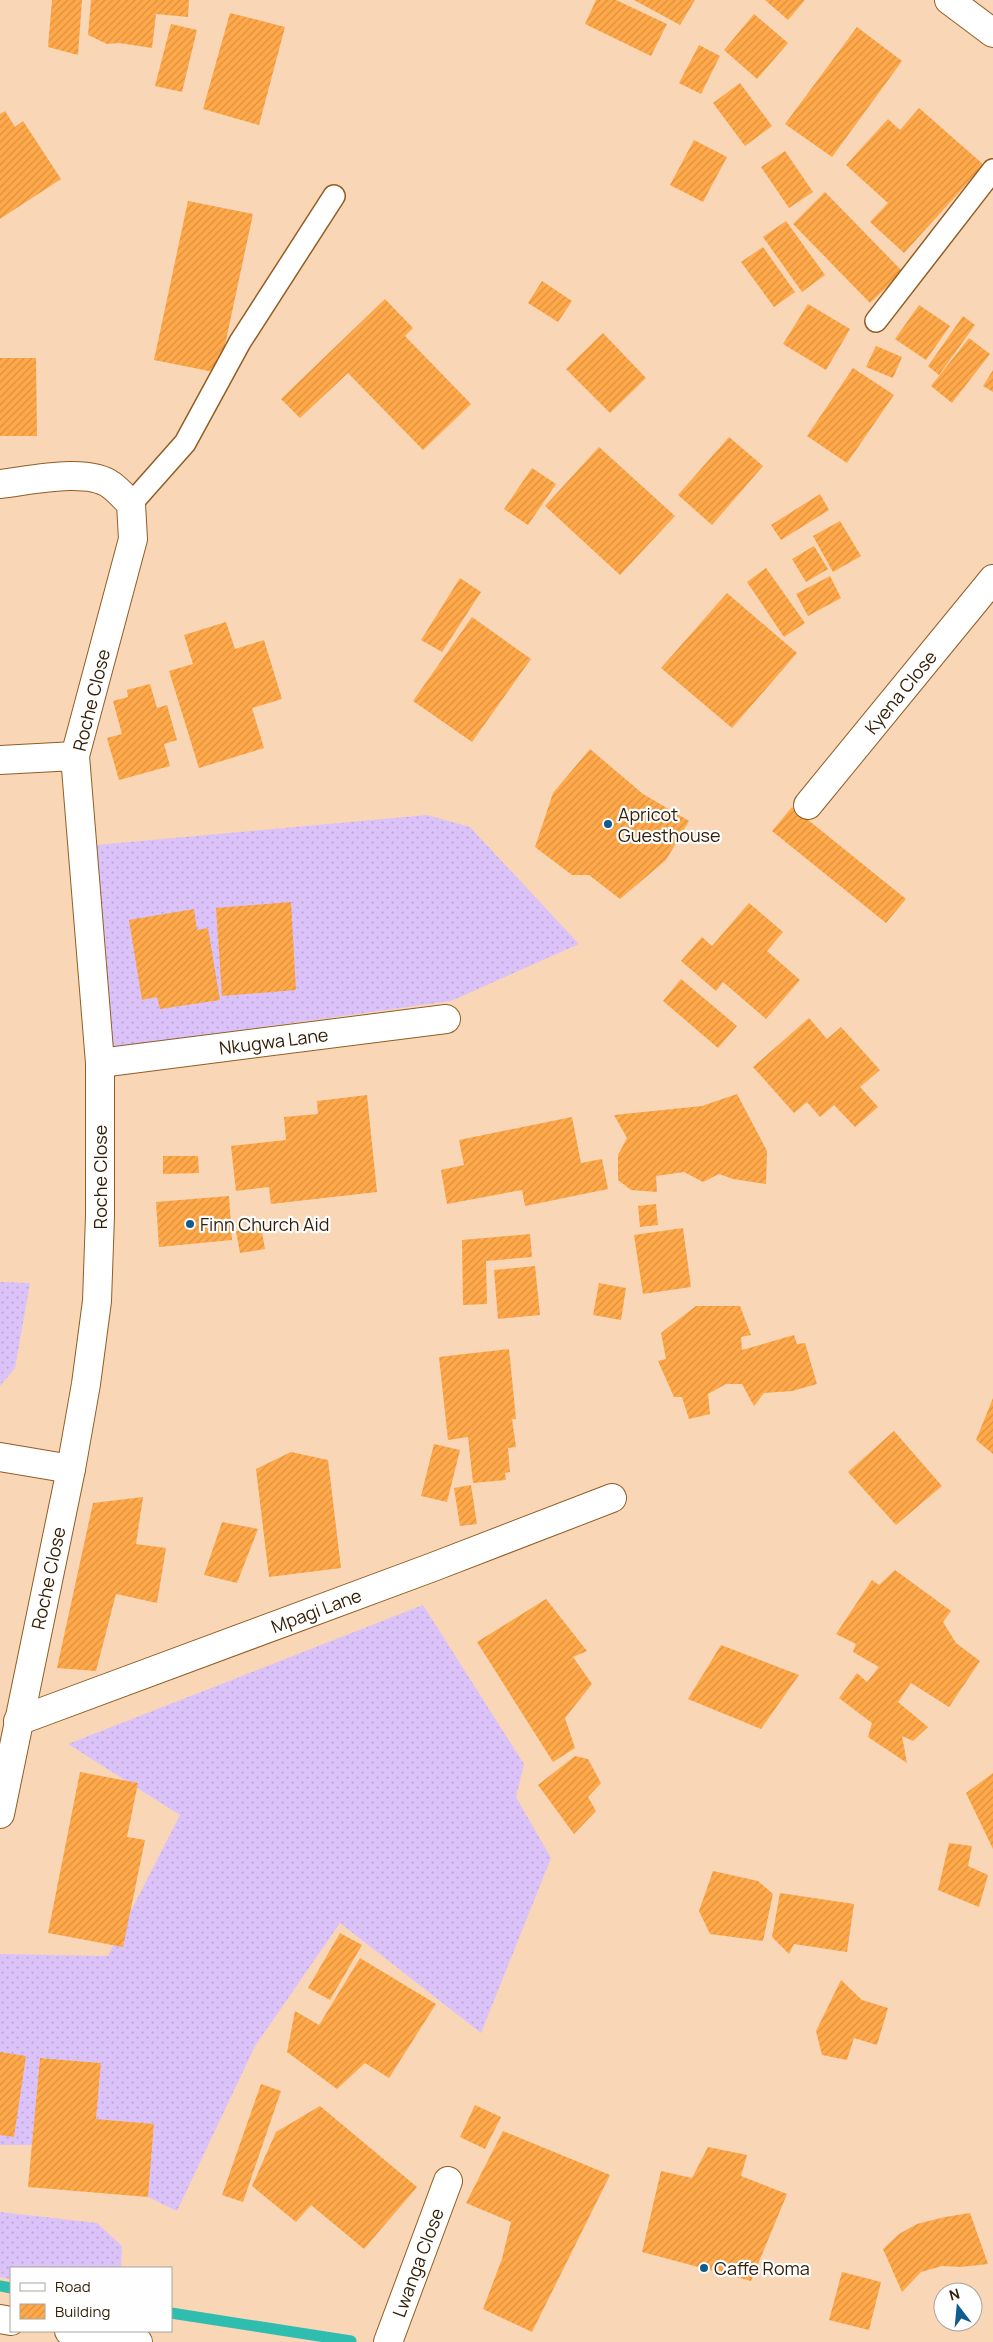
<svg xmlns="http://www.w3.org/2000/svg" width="993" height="2342" font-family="Manrope,sans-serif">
<defs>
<pattern id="grass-dots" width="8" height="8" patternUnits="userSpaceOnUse" patternTransform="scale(1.25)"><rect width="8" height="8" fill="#dbc3f9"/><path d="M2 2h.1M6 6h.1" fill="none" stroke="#bca7d4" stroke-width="1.8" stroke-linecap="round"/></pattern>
<pattern id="building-hatch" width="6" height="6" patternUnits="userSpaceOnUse" patternTransform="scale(1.25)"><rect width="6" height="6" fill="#ffa94b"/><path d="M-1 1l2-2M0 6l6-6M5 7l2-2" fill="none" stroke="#db9140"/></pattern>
</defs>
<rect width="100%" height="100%" fill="#f9d6b5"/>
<path fill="url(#grass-dots)" d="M 427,815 L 470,827 L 579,944 L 451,1001 L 112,1048 L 96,845 Z
M 0,1282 L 30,1283 L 15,1368 L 0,1386 Z
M 423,1605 L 524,1764 L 516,1797 L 551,1858 L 481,2033 L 340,1923 L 255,2046 L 177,2211 L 148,2197 L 154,2124 L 96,2119 L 101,2063 L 40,2058 L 32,2145 L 0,2145 L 0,1954 L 108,1956 L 180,1815 L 68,1744 Z
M 0,2212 L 97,2223 L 122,2246 L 121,2268 L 11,2268 L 11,2279 L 0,2277 Z"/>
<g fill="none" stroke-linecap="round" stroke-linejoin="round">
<path stroke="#2ebdaf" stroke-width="11" d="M 0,2286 L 11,2288
M 171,2313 L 351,2341"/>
</g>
<path fill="url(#building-hatch)" d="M 52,0 L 82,0 L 78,55 L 48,47 Z
M 91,0 L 189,0 L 188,17 L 156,14 L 152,48 L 119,43 L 107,44 L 88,35 Z
M 596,0 L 616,0 L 667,24 L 651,56 L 585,24 Z
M 634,0 L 695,0 L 680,25 Z
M 765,0 L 805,0 L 788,20 Z
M 230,13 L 285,27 L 259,125 L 203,109 Z
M 754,14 L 788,43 L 757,79 L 724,50 Z
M 171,24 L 197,30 L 182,92 L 155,86 Z
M 857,27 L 902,61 L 832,157 L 785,124 Z
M 699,45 L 720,56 L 701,94 L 679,83 Z
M 740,83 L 772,126 L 745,146 L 713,103 Z
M 919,108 L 984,165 L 904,253 L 870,222 L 888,203 L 846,165 L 888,119 L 900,130 Z
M 5,111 L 15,127 L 23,121 L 61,179 L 0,219 L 0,114 Z
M 694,140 L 727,157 L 703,202 L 670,185 Z
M 785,151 L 813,192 L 789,208 L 761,167 Z
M 825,192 L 903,272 L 870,303 L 793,224 Z
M 188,201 L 253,214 L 219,373 L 154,360 Z
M 786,221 L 825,275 L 802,292 L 763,237 Z
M 763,247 L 795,292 L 774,307 L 741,262 Z
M 542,281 L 572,301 L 558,322 L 528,303 Z
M 385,299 L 413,328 L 405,336 L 471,404 L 423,450 L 348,373 L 300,418 L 281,399 Z
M 808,304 L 850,329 L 826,370 L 783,344 Z
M 919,305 L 950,326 L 926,360 L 895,339 Z
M 963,316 L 975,325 L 939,375 L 928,366 Z
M 603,333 L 646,378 L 610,413 L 566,369 Z
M 969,338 L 990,354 L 952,403 L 931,386 Z
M 876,346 L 902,357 L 893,378 L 866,367 Z
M 0,358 L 36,358 L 37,436 L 0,436 Z
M 853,368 L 894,395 L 847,463 L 807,436 Z
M 993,370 L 993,392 L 983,386 Z
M 729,437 L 763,466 L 712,525 L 678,495 Z
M 599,447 L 675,516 L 620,575 L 545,506 Z
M 532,468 L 556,484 L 528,525 L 504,509 Z
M 820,494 L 829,510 L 781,540 L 771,525 Z
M 840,521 L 861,556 L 833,572 L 813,536 Z
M 814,546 L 828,569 L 806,582 L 792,559 Z
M 766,568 L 805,623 L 784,637 L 747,582 Z
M 830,576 L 841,598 L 808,616 L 796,594 Z
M 460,578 L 481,592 L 442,652 L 421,640 Z
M 727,593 L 797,653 L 732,728 L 661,668 Z
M 472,617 L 531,659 L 472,742 L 413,701 Z
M 226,622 L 235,649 L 264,640 L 282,699 L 252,708 L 264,748 L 199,768 L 169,671 L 193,664 L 184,635 Z
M 150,684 L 157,708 L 167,705 L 177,740 L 164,744 L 170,766 L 119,780 L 107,738 L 122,734 L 113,701 L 128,697 L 127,690 Z
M 590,749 L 643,794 L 689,821 L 666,860 L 620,899 L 589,875 L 572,875 L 535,847 L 553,793 Z
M 792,807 L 906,899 L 886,923 L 772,831 Z
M 291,902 L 296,990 L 222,996 L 216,908 Z
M 749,903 L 783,932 L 767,951 L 800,980 L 766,1019 L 723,982 L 716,991 L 681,961 L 702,937 L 712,946 Z
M 194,909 L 197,930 L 208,928 L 220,1000 L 160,1009 L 157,997 L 142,1000 L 129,920 Z
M 681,979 L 737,1026 L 718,1048 L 663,1001 Z
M 809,1018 L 827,1039 L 841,1027 L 880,1070 L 860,1087 L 878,1107 L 855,1127 L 834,1105 L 820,1117 L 807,1102 L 794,1113 L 753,1067 Z
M 737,1094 L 767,1151 L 766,1184 L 733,1179 L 719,1174 L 703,1182 L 684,1172 L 656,1176 L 657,1192 L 631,1190 L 618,1180 L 618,1155 L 627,1138 L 614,1115 L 702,1106 Z
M 367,1095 L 377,1192 L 271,1204 L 269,1187 L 236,1191 L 231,1146 L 286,1140 L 284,1117 L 318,1114 L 317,1101 Z
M 572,1117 L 581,1163 L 602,1159 L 608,1189 L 525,1206 L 522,1190 L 447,1204 L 441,1170 L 464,1165 L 459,1140 Z
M 163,1156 L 198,1156 L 199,1173 L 163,1174 Z
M 229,1196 L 232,1240 L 159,1247 L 156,1202 Z
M 656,1204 L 658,1225 L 640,1227 L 638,1206 Z
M 261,1227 L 265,1249 L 240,1253 L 236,1231 Z
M 683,1228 L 691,1287 L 643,1294 L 634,1235 Z
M 530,1234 L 532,1257 L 486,1261 L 487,1304 L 463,1305 L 462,1240 Z
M 535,1266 L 540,1315 L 498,1319 L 494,1270 Z
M 599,1283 L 626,1288 L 621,1320 L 593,1315 Z
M 696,1306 L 740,1306 L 751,1335 L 741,1337 L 742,1350 L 794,1335 L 797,1344 L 805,1343 L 817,1384 L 792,1391 L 764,1393 L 754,1406 L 742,1384 L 726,1384 L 708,1394 L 710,1414 L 689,1419 L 682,1397 L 674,1397 L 658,1361 L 666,1359 L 661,1333 Z
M 509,1349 L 516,1419 L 512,1419 L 516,1447 L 508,1448 L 510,1472 L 505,1473 L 506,1480 L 473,1483 L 468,1437 L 448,1440 L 439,1357 Z
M 993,1398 L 993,1454 L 976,1440 Z
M 894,1431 L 942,1486 L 896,1525 L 848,1472 Z
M 434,1444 L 460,1450 L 447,1502 L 421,1496 Z
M 291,1452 L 328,1460 L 341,1568 L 269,1577 L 256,1469 Z
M 471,1485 L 477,1524 L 460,1526 L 454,1488 Z
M 143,1497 L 136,1544 L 166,1548 L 157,1603 L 116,1594 L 96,1671 L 57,1668 L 93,1503 Z
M 222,1522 L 258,1529 L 237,1583 L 204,1575 Z
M 895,1570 L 951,1611 L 943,1622 L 956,1643 L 980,1661 L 949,1707 L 911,1683 L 898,1702 L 928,1727 L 913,1741 L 902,1736 L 907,1763 L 868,1737 L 872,1723 L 839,1698 L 857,1673 L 867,1682 L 879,1667 L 853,1652 L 856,1644 L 836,1634 L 872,1580 L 879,1585 Z
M 546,1599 L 587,1651 L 573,1657 L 592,1684 L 565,1718 L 575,1748 L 553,1762 L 477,1642 Z
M 721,1645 L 799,1675 L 761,1729 L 688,1699 Z
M 575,1756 L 588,1759 L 601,1783 L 588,1797 L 596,1811 L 574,1834 L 538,1785 Z
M 80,1772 L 138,1783 L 127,1837 L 145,1840 L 123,1947 L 48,1933 Z
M 993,1773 L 993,1849 L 966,1793 Z
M 949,1843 L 972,1846 L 968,1866 L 988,1875 L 979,1907 L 938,1890 Z
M 713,1871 L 758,1881 L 773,1894 L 763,1941 L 710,1934 L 699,1911 Z
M 780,1893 L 854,1904 L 847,1952 L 794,1944 L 789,1954 L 772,1937 Z
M 340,1933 L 362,1945 L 330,2000 L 308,1988 Z
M 360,1958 L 436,2004 L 389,2078 L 365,2063 L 337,2089 L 287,2052 L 295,2011 L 319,2025 Z
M 841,1980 L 862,2000 L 888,2008 L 877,2045 L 854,2038 L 847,2060 L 822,2055 L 816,2031 Z
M 0,2052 L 26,2056 L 14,2137 L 0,2135 Z
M 40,2058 L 101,2063 L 96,2119 L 154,2124 L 148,2197 L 28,2187 Z
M 261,2084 L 281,2091 L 243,2202 L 222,2195 Z
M 475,2105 L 501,2117 L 485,2149 L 460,2137 Z
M 320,2106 L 417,2187 L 364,2249 L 311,2205 L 296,2222 L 252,2186 L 276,2132 Z
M 503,2131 L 610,2175 L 532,2332 L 483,2309 L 502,2259 L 511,2222 L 466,2203 Z
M 708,2147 L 747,2155 L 741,2176 L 787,2194 L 751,2281 L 642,2252 L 661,2171 L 692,2178 Z
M 970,2213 L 988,2264 L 961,2267 L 942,2266 L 921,2272 L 902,2292 L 883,2249 L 899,2234 L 917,2224 L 945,2217 Z
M 842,2272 L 881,2282 L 869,2330 L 829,2320 Z"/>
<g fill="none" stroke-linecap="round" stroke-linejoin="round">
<g stroke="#915d23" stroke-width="24">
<path id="service" d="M 876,321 L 993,170
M 131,504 L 185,443 L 240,342 L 334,196"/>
</g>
<g stroke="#915d23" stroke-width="30">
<g id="minor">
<path d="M 949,0 L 993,33"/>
<path d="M 0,484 C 28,481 87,467 111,485 C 118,490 124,497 131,504 L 133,539 L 75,756 L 100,1063 L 100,1216 L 97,1301 L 86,1384 L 71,1469 L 0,1814"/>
<path d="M 0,760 L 75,756"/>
<path id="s1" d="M 808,805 L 993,579"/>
<path id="s2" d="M 100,1063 L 446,1019"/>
<path d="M 0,1457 L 71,1469"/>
<path id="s3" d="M 18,1721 L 433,1567 L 612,1498"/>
<path id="s4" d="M 388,2342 L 448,2181"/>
</g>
</g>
<g stroke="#915d23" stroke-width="30">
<path id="tertiary" d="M 0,2319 L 11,2321
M 69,2331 L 138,2342"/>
</g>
<use href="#service" stroke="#fff" stroke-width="21"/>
<use href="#minor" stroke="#fff" stroke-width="28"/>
<use href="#tertiary" stroke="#fff" stroke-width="28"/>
</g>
<g fill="#115c8f" stroke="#fefefe" stroke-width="2">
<circle cx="608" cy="824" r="5"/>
<circle cx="190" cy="1224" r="5"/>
<circle cx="704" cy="2268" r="5"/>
</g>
<g text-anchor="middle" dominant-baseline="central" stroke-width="4.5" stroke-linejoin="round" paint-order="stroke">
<g font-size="18" fill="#321d05" stroke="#fefefe">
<text stroke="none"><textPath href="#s1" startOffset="146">Kyena Close</textPath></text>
<text transform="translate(91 700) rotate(-76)">Roche Close</text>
<text stroke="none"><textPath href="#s2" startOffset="175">Nkugwa Lane</textPath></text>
<text transform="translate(100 1177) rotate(-90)">Roche Close</text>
<text transform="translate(48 1578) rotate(-78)">Roche Close</text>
<text stroke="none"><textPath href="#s3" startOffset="318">Mpagi Lane</textPath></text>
<text stroke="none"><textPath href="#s4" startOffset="85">Lwanga Close</textPath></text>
</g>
<g font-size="18" fill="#321d05" stroke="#fefefe" text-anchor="start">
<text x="618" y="814">Apricot<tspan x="618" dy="21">Guesthouse</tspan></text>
<text x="200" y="1224">Finn Church Aid</text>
<text x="714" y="2268">Caffe Roma</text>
</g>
</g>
<rect x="10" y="2267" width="162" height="65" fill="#fefefe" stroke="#aca49a"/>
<rect x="20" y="2283" width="25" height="8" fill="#ffffff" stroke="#aca49a"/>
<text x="55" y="2292" font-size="15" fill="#321d05">Road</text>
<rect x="20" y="2304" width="25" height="15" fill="url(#building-hatch)" stroke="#aca49a"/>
<text x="55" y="2317" font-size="15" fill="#321d05">Building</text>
<g transform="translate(958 2307) rotate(344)"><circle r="24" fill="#fefefe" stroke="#aca49a"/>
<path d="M0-4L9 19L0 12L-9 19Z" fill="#115c8f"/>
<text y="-8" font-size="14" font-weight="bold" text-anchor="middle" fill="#321d05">N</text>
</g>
</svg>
